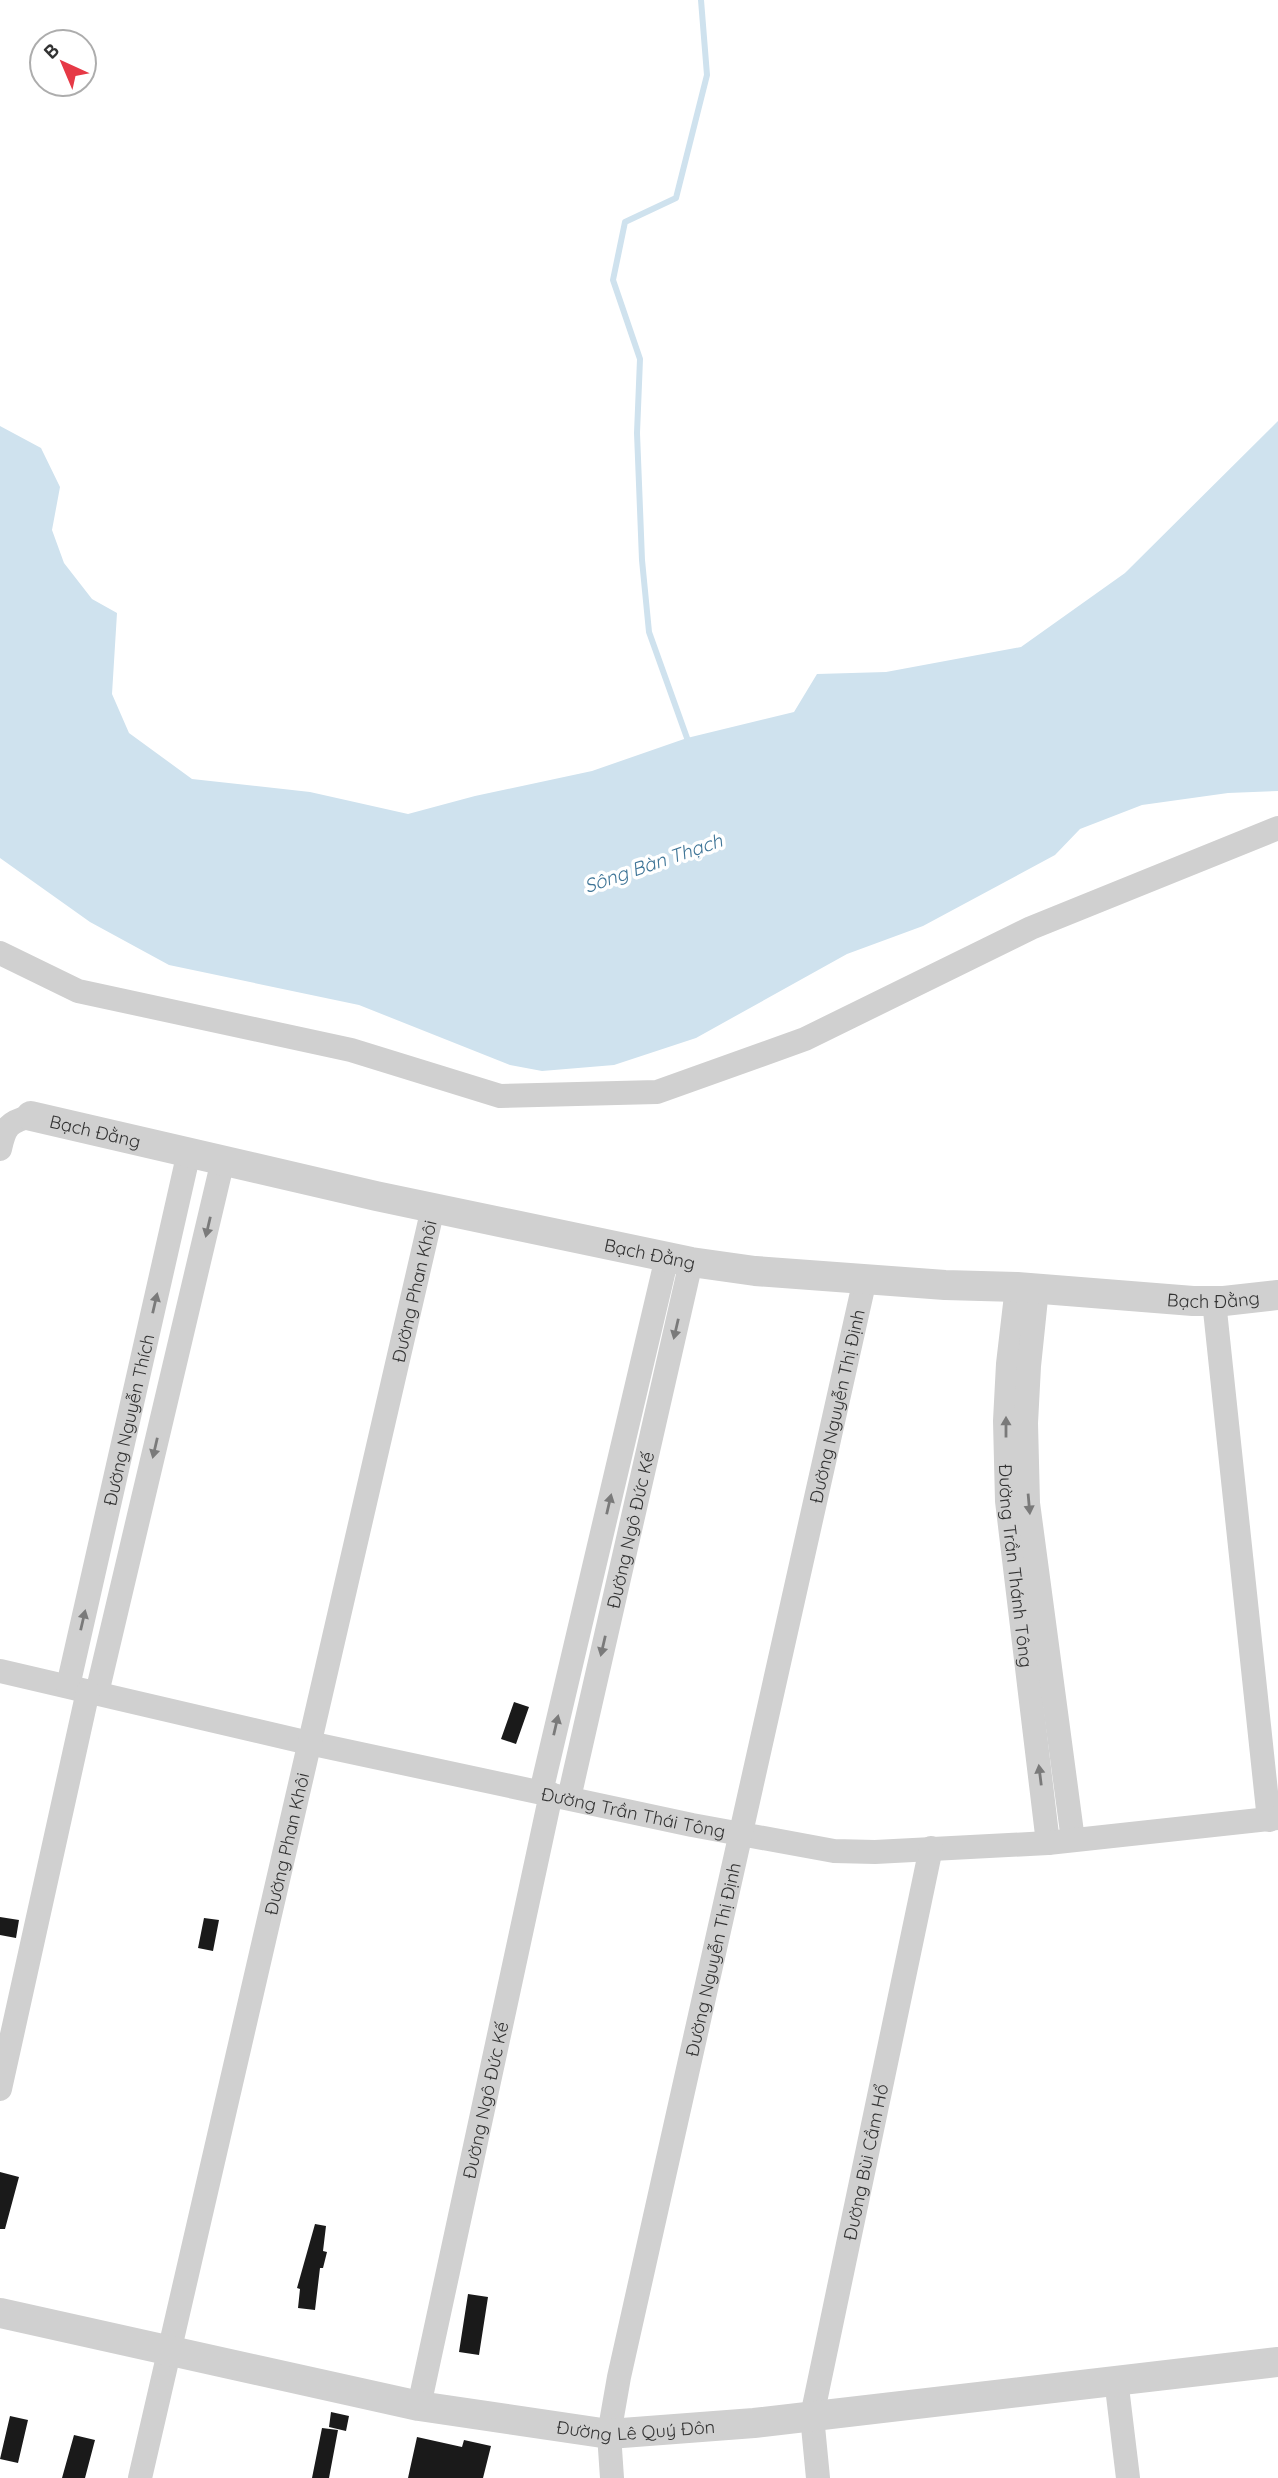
<svg xmlns="http://www.w3.org/2000/svg" width="1278" height="2478" font-family="Quicksand,sans-serif">
<rect width="100%" height="100%" fill="#fff"/>
<path fill="#cfe2ee" d="M 1278,421 L 1278,791 L 1228,793 L 1142,805 L 1080,829 L 1055,855 L 923,926 L 847,954 L 696,1038 L 614,1065 L 542,1071 L 510,1065 L 359,1005 L 169,965 L 90,922 L 0,858 L 0,426 L 41,448 L 60,487 L 52,530 L 64,563 L 92,599 L 117,613 L 112,694 L 129,733 L 192,779 L 310,792 L 408,814 L 475,796 L 592,771 L 687,738 L 794,712 L 817,674 L 886,672 L 1021,647 L 1125,573 Z"/>
<g fill="none" stroke-linecap="round" stroke-linejoin="round">
<path stroke="#cfe2ee" stroke-width="6" d="M 687,738 L 649,632 L 642,560 L 637,433 L 640,359 L 613,280 L 625,222 L 676,198 L 707,75 L 701,0"/>
</g>
<path fill="#1a1a1a" d="M 514,1702 L 529,1707 L 516,1744 L 501,1739 Z
M 0,1917 L 19,1920 L 16,1938 L 0,1935 Z
M 204,1918 L 219,1920 L 213,1951 L 198,1948 Z
M 0,2172 L 19,2177 L 5,2229 L 0,2229 Z
M 315,2224 L 326,2226 L 323,2251 L 327,2252 L 323,2268 L 320,2268 L 315,2310 L 298,2308 L 300,2289 L 297,2288 Z
M 468,2294 L 488,2297 L 479,2355 L 459,2352 Z
M 331,2412 L 349,2416 L 346,2431 L 329,2427 Z
M 10,2416 L 28,2420 L 18,2463 L 0,2459 Z
M 322,2428 L 338,2430 L 329,2478 L 312,2478 Z
M 74,2435 L 95,2440 L 85,2478 L 62,2478 Z
M 417,2437 L 462,2447 L 464,2440 L 491,2446 L 483,2478 L 408,2478 Z"/>
<g fill="none" stroke-linecap="round" stroke-linejoin="round">
<g stroke="#d0d0d0" stroke-width="24">
<path d="M 0,953 L 78,991 L 351,1050 L 500,1096 L 657,1092 L 805,1039 L 1031,928 L 1278,828"/>
<path d="M 0,1149 C 5,1126 9,1122 31,1116"/>
<path id="s1" d="M 1017,1287 L 1008,1364 L 1005,1421 L 1007,1501 L 1048,1843"/>
<path d="M 1037,1289 L 1029,1366 L 1026,1423 L 1028,1503 L 1073,1840"/>
<path d="M 1214,1301 L 1269,1820"/>
<path id="s2" d="M 0,1671 L 309,1743 L 692,1825 L 834,1851 L 875,1852 L 1048,1843 L 1278,1818"/>
<path id="s3" d="M 68,1686 L 189,1152"/>
<path d="M 97,1693 L 223,1160"/>
<path d="M 541,1792 L 667,1257"/>
<path id="s4" d="M 569,1798 L 691,1262"/>
<path d="M 0,2089 L 88,1691"/>
<path d="M 1116,2379 L 1128,2478"/>
<path id="s5" d="M 419,2406 L 551,1794"/>
<path id="s6" d="M 140,2478 L 433,1208"/>
<path id="s7" d="M 612,2478 L 609,2434 L 619,2377 L 865,1279"/>
<path id="s8" d="M 818,2478 L 812,2416 L 931,1848"/>
</g>
<g stroke="#d0d0d0" stroke-width="30">
<path id="s9" d="M 31,1116 L 376,1196 L 691,1262 L 755,1271 L 945,1285 L 1017,1287 L 1193,1301 L 1224,1301 L 1278,1295"/>
<path id="s10" d="M 0,2313 L 419,2406 L 609,2434 L 754,2423 L 1278,2362"/>
</g>
</g>
<defs><path id="oneway-solid" d="M-6-.8H1V-3.2L6.5 0L1 3.2V.8H-6Z" transform="scale(1.75)"/></defs>
<g fill="#7a7a7a">
<use href="#oneway-solid" transform="translate(208 1227) rotate(103)"/>
<use href="#oneway-solid" transform="translate(155 1303) rotate(-77)"/>
<use href="#oneway-solid" transform="translate(676 1329) rotate(103)"/>
<use href="#oneway-solid" transform="translate(1006 1427) rotate(-90)"/>
<use href="#oneway-solid" transform="translate(155 1448) rotate(103)"/>
<use href="#oneway-solid" transform="translate(609 1504) rotate(-77)"/>
<use href="#oneway-solid" transform="translate(1029 1504) rotate(85)"/>
<use href="#oneway-solid" transform="translate(83 1620) rotate(-77)"/>
<use href="#oneway-solid" transform="translate(603 1646) rotate(103)"/>
<use href="#oneway-solid" transform="translate(556 1725) rotate(-77)"/>
<use href="#oneway-solid" transform="translate(1040 1775) rotate(-97)"/>
</g>
<g text-anchor="middle" dominant-baseline="central" stroke-width="7" stroke-linejoin="round" paint-order="stroke">
<g font-size="18" fill="#333" stroke="#fff">
<text stroke="none"><textPath href="#s9" startOffset="66">Bạch Đằng</textPath></text>
<text stroke="none"><textPath href="#s9" startOffset="634">Bạch Đằng</textPath></text>
<text stroke="none"><textPath href="#s6" startOffset="1218">Đường Phan Khôi</textPath></text>
<text stroke="none"><textPath href="#s9" startOffset="1200">Bạch Đằng</textPath></text>
<text stroke="none"><textPath href="#s7" startOffset="1097">Đường Nguyễn Thị Định</textPath></text>
<text stroke="none"><textPath href="#s3" startOffset="273">Đường Nguyễn Thích</textPath></text>
<text stroke="none"><textPath href="#s4" startOffset="275">Đường Ngô Đức Kế</textPath></text>
<text stroke="none"><textPath href="#s1" startOffset="280">Đường Trần Thánh Tông</textPath></text>
<text stroke="none"><textPath href="#s2" startOffset="649">Đường Trần Thái Tông</textPath></text>
<text stroke="none"><textPath href="#s6" startOffset="651">Đường Phan Khôi</textPath></text>
<text stroke="none"><textPath href="#s7" startOffset="530">Đường Nguyễn Thị Định</textPath></text>
<text stroke="none"><textPath href="#s5" startOffset="313">Đường Ngô Đức Kế</textPath></text>
<text stroke="none"><textPath href="#s8" startOffset="322">Đường Bùi Cầm Hổ</textPath></text>
<text stroke="none"><textPath href="#s10" startOffset="648">Đường Lê Quý Đôn</textPath></text>
</g>
<g font-size="19" font-style="italic" fill="#3f7597" stroke="#fff">
<text transform="translate(653 863) rotate(-19)">Sông Bàn Thạch</text>
</g>
</g>
<g transform="translate(63 63) rotate(316)"><circle r="33" fill="#ffffff" stroke="#adadad" stroke-width="2"/>
<path d="M0-5L12 26L0 18L-12 26Z" fill="#e63946"/>
<text y="-10" font-size="19" font-weight="bold" text-anchor="middle" fill="#333333">B</text>
</g>
</svg>
